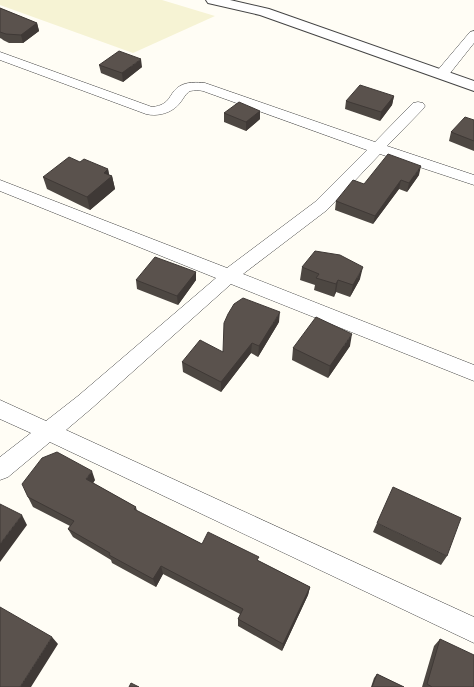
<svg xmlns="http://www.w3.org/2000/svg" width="474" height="687" font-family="'PT Serif',serif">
<rect width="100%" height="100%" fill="#fffdf5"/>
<path fill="#f6f3d4" d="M 0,0 L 162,0 L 215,16 L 133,53 L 0,5 Z"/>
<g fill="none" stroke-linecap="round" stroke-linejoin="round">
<g stroke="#444" stroke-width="1">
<path id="minor" d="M 474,31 L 474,43 L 447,77 L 437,77 L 435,74 L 437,71 L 470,32 Z
M 0,52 L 152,107 C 172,105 168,93 180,86 C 186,82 197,82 205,83 L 375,142 L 413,103 L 418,102 L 423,103 L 425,106 L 423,109 L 387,146 L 474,175 L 474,185 L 380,154 L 327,210 L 243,274 L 474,365 L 474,381 L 231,284 L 92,408 L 66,430 L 474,617 L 474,643 L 50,442 L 8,477 L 0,480 L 0,457 L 31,433 L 0,419 L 0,400 L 46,421 L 78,396 L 216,278 L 0,191 L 0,180 L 227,268 L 315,202 L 367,150 L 203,91 C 199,90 195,90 190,91 C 186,93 183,99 180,103 C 172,113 158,117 146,114 L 0,60 Z"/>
</g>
<g stroke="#444" stroke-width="2">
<path id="tertiary" d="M 206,0 L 230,0 L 269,9 L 474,81 L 474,91 L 260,15 L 208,3 Z"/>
</g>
<use href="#minor" fill="#fff" fill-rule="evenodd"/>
<use href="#tertiary" fill="#fff" fill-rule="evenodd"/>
</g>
<path fill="#4d4742" d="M 0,8 L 37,23 L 39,31 L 23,43 L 9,43 L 3,40 L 2,39 L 0,38 Z
M 99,65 L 142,67 L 123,82 L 101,73 Z
M 394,96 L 392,105 L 380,121 L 345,109 L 346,101 Z
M 260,111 L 260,119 L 246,131 L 224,122 L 224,113 Z
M 474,120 L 474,151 L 449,141 L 451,132 Z
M 80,162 L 108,169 L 109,175 L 112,176 L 115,189 L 90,210 L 47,189 L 43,177 Z
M 419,175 L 407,192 L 399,189 L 373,224 L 335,210 L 336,201 L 364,184 Z
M 302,267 L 360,279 L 350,297 L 336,292 L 334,297 L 314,290 L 315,285 L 300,280 Z
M 196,272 L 196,280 L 178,305 L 137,289 L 136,280 Z
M 279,322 L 258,357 L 251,353 L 221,392 L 183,372 L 182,362 L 223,352 Z
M 350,346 L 328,378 L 292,360 L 293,348 Z
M 95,480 L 93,483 L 136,507 L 137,511 L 202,544 L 259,561 L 310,587 L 308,595 L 282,651 L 238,626 L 238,619 L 240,614 L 163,574 L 156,587 L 112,563 L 111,560 L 73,537 L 68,529 L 70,526 L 33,507 L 28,497 Z
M 377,523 L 447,556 L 441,565 L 373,532 Z
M 440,639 L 474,687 L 422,687 L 434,646 Z
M 377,674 L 404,687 L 371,687 L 374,678 Z"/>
<path fill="#3f3936" d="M 37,23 L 39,31 L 23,43 L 21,35 Z
M 141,59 L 142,67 L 123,82 L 122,73 Z
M 394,96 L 392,105 L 380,121 L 381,112 Z
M 260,111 L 260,119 L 246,131 L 246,122 Z
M 421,166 L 419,175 L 407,192 L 409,183 Z
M 108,169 L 110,179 L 112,176 L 115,189 L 90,210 L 87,197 L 104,173 Z
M 401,180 L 399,189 L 373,224 L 375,216 Z
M 363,267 L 360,279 L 350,297 L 353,285 Z
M 196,272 L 196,280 L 178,305 L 177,296 Z
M 338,280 L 336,292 L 334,297 L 336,284 Z
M 280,312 L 279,322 L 258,357 L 259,346 Z
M 352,334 L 350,346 L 328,378 L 330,366 Z
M 252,343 L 251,353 L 221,392 L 221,382 Z
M 92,471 L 95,480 L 89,489 L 86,479 Z
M 22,515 L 27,525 L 0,562 L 0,544 Z
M 161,566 L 163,574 L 156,587 L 153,579 Z
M 310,587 L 308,595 L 282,651 L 283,644 Z
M 52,637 L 58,644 L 31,687 L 20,687 Z"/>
<path fill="#5a524d" stroke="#3f3936" d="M 0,8 L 37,23 L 21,35 L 6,34 L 0,32 Z
M 119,51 L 141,59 L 122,73 L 99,65 Z
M 360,85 L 394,96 L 381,112 L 346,101 Z
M 239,102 L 260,111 L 246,122 L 224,113 Z
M 465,117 L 474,120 L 474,141 L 451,132 Z
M 388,154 L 421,166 L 409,183 L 401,180 L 375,216 L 336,201 L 353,180 L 364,184 Z
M 69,157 L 80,162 L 84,159 L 108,169 L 104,173 L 112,176 L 87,197 L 43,177 Z
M 315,251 L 340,255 L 363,267 L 353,285 L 338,280 L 336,284 L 316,278 L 319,274 L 302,267 Z
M 155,257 L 196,272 L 177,296 L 136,280 Z
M 243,298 L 280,312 L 259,346 L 252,343 L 221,382 L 182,362 L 200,340 L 223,352 L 224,323 L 228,314 L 234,304 Z
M 316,317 L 352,334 L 330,366 L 293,348 Z
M 57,452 L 92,471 L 86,479 L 136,507 L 134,509 L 202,544 L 208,532 L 259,557 L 257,560 L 310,587 L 283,644 L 238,619 L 243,609 L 161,566 L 153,579 L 109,555 L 110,553 L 68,529 L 74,521 L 28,497 L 22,484 L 42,458 Z
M 393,487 L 461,518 L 447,556 L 377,523 Z
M 0,504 L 22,515 L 0,544 Z
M 0,607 L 52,637 L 20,687 L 0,687 Z
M 440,639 L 474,655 L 474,687 L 432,687 L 427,684 Z
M 377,674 L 404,687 L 372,687 Z
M 131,683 L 139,687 L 129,687 Z"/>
</svg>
